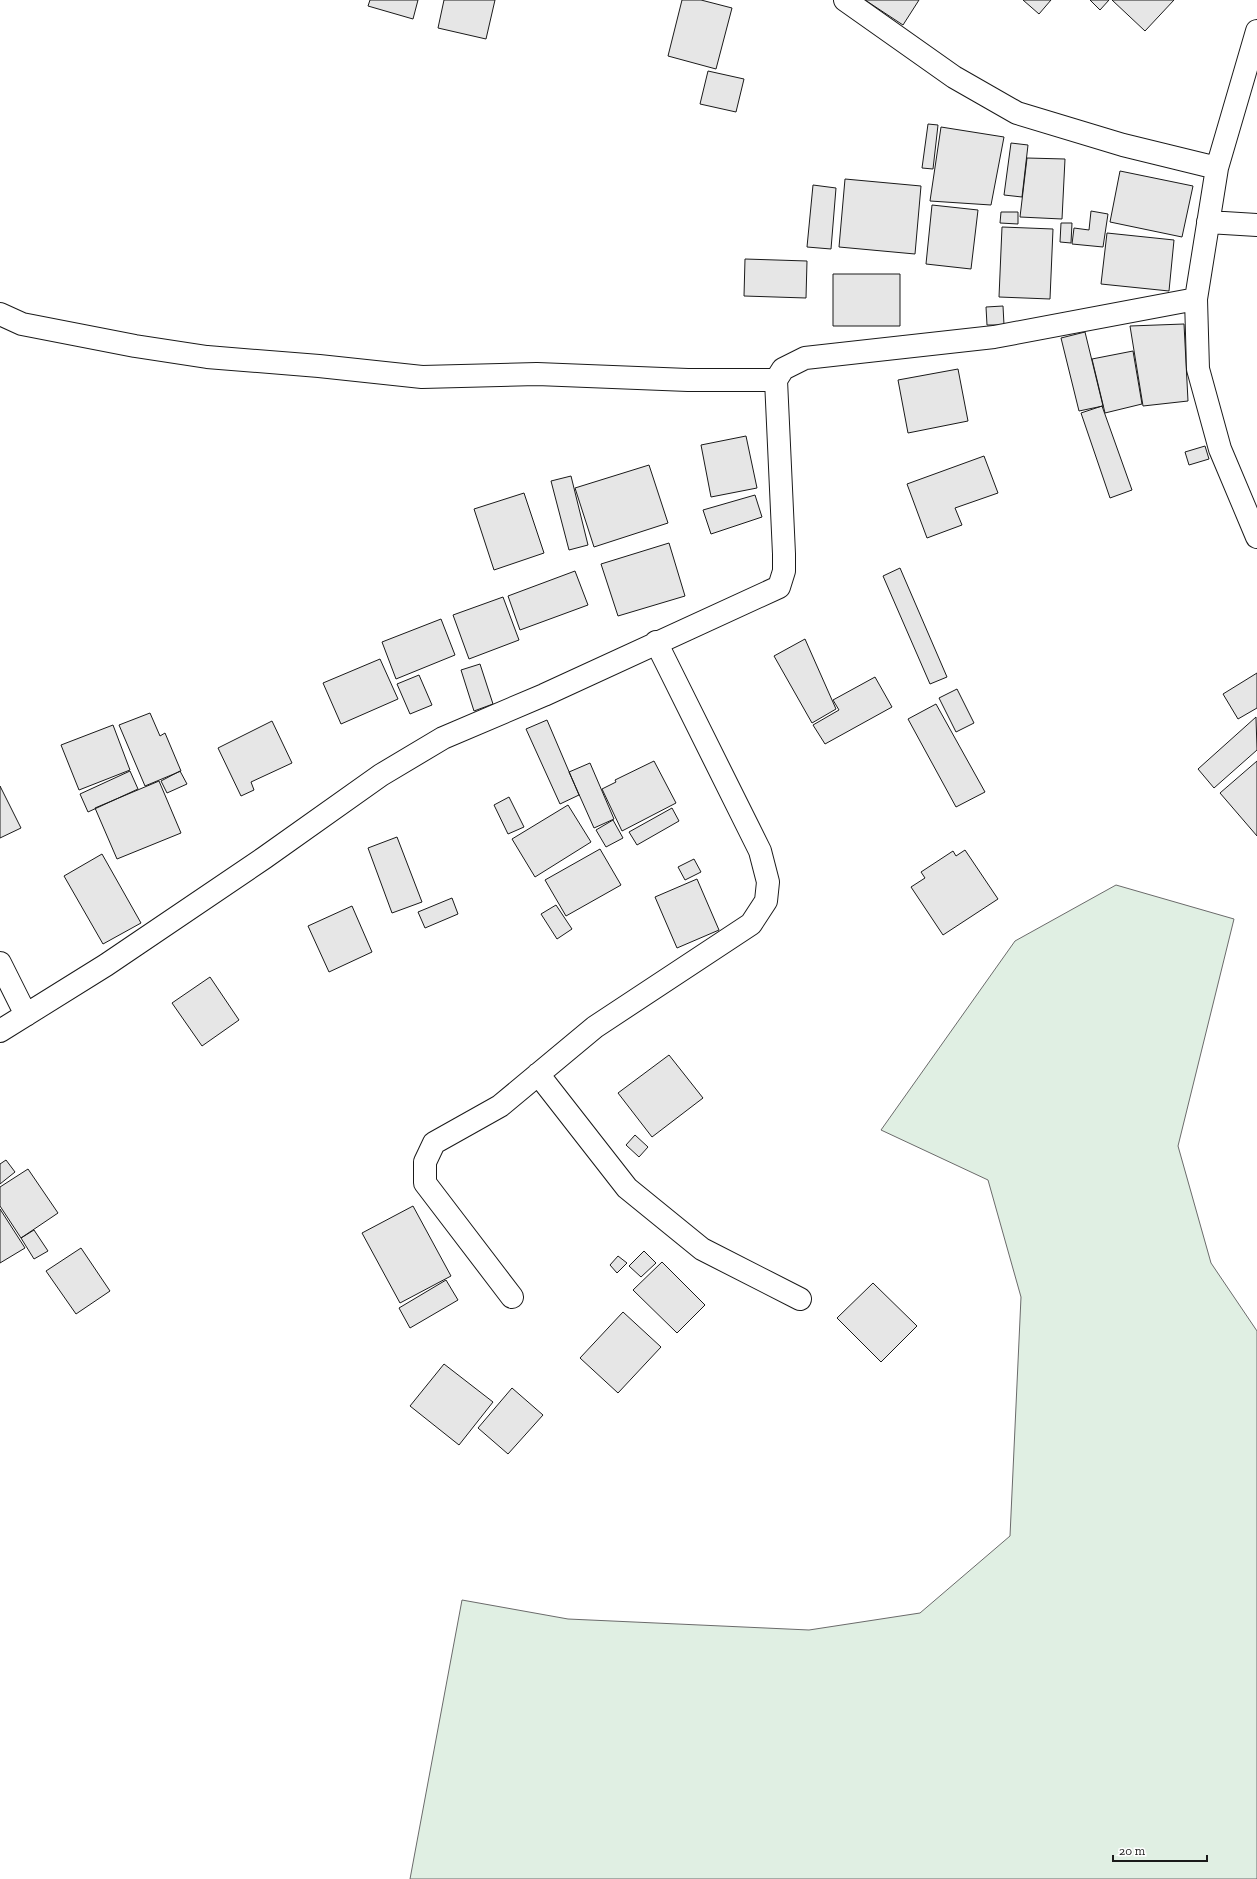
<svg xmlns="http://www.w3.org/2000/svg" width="1257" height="1879" font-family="'Zilla Slab',serif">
<rect width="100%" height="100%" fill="#fff"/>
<path fill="#e0efe3" stroke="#6a6a6a" d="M 1116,885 L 1234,919 L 1178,1146 L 1211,1263 L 1257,1331 L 1257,1879 L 410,1879 L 462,1600 L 568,1619 L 809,1630 L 920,1613 L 1010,1536 L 1021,1297 L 988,1180 L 881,1130 L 1015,941 Z"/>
<path fill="#e6e6e6" stroke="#1a1a1a" d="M 370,0 L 418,0 L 413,19 L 368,6 Z
M 444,0 L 495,0 L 486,39 L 438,28 Z
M 682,0 L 701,0 L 732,8 L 716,69 L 668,56 Z
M 865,0 L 919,0 L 903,25 Z
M 1023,0 L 1051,0 L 1039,14 Z
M 1090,0 L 1109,0 L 1100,10 Z
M 1112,0 L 1174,0 L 1145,31 Z
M 708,71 L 744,79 L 736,112 L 700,104 Z
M 928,124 L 938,125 L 933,169 L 922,168 Z
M 941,127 L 1004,137 L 991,205 L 930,201 Z
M 1011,143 L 1028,145 L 1022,197 L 1004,195 Z
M 1027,158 L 1065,159 L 1062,219 L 1020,217 Z
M 1120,171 L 1193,186 L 1182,237 L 1110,222 Z
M 845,179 L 921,186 L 915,254 L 839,247 Z
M 813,185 L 836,188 L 831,249 L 807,247 Z
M 932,205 L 978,210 L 971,269 L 926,264 Z
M 1091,211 L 1108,214 L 1103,247 L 1072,244 L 1074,228 L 1089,230 Z
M 1001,212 L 1018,212 L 1018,224 L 1000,223 Z
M 1061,223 L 1072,223 L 1071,243 L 1060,242 Z
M 1002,227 L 1053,229 L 1050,299 L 999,297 Z
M 1107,233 L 1174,240 L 1169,291 L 1101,284 Z
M 745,259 L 807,261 L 806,298 L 744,296 Z
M 833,274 L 900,274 L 900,326 L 833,326 Z
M 1003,306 L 1004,325 L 987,325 L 986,307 Z
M 1184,324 L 1188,401 L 1143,406 L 1130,326 Z
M 1085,332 L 1103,406 L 1079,411 L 1061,338 Z
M 1133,351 L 1142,404 L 1105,413 L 1092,359 Z
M 958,369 L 968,421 L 908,433 L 898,380 Z
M 1102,406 L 1132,490 L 1110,498 L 1081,413 Z
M 746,436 L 757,488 L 711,497 L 701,445 Z
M 1205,446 L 1209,459 L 1189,465 L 1185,452 Z
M 984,456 L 998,493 L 955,508 L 962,525 L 927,538 L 907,484 Z
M 649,465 L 668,523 L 594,547 L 575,488 Z
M 571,476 L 588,545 L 569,550 L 551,481 Z
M 524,493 L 544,553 L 494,570 L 474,509 Z
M 755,495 L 762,517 L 711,534 L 703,510 Z
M 669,543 L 685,596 L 618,616 L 601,564 Z
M 900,568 L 947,677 L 930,684 L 883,576 Z
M 575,571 L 588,605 L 520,630 L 508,596 Z
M 503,597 L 519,640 L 469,659 L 453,615 Z
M 441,619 L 455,655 L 396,679 L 382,642 Z
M 805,639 L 836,709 L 812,723 L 774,656 Z
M 380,659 L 398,699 L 341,724 L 323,683 Z
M 480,664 L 493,704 L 474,711 L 461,670 Z
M 1257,673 L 1257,708 L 1238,719 L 1223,694 Z
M 419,675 L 432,705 L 410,714 L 397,684 Z
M 875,677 L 892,707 L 825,744 L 813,725 L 839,710 L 833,700 Z
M 957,689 L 974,723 L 956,732 L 939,698 Z
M 936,704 L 985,792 L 956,807 L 908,719 Z
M 150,713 L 160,736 L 165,733 L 181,771 L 145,786 L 119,725 Z
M 1256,717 L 1257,750 L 1214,788 L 1198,769 Z
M 547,720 L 579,795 L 560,804 L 526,729 Z
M 272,721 L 292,763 L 251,782 L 254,790 L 241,796 L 218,748 Z
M 113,725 L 130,770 L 79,790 L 61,745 Z
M 654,761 L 676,803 L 622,831 L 602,789 L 616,782 L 615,780 Z
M 1257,761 L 1257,836 L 1220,793 Z
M 590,763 L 614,819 L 594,828 L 569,772 Z
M 130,771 L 138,789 L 88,812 L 80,794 Z
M 180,771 L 187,784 L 167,793 L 161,781 Z
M 159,781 L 181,833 L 117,859 L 95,808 Z
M 0,786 L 21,828 L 0,838 Z
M 509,797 L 524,827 L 508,834 L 494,805 Z
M 568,805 L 591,842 L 535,877 L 512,839 Z
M 672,808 L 679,821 L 637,845 L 629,832 Z
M 613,820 L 623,838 L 606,847 L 596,830 Z
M 397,837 L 422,902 L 392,913 L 368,848 Z
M 600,849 L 621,885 L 566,916 L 545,880 Z
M 965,850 L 998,899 L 943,935 L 911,887 L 925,878 L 921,872 L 953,851 L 956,856 Z
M 102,854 L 141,923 L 103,944 L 64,876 Z
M 694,859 L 701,872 L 685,880 L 678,867 Z
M 697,879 L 719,930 L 677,948 L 655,897 Z
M 452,898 L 458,914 L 425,928 L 418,912 Z
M 556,905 L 572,929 L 557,939 L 541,914 Z
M 352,906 L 372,952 L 329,972 L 308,926 Z
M 210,977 L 239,1020 L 202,1046 L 172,1003 Z
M 669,1055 L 703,1098 L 652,1137 L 618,1093 Z
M 635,1135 L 648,1147 L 639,1157 L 626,1145 Z
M 6,1160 L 15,1172 L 0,1184 L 0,1164 Z
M 28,1169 L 58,1213 L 21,1238 L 0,1206 L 0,1187 Z
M 413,1206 L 451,1276 L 400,1303 L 362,1233 Z
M 0,1209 L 25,1248 L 0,1263 Z
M 34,1230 L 48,1251 L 34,1259 L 21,1238 Z
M 81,1248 L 110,1291 L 76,1314 L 46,1271 Z
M 644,1251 L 656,1263 L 641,1277 L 629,1266 Z
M 618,1256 L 627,1263 L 617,1273 L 610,1265 Z
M 662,1262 L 705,1305 L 677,1333 L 633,1290 Z
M 446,1280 L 458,1300 L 410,1328 L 399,1308 Z
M 873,1283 L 917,1326 L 881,1362 L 837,1318 Z
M 623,1312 L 661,1347 L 618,1393 L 580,1358 Z
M 444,1364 L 493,1402 L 459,1445 L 410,1406 Z
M 512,1388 L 543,1415 L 508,1454 L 478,1428 Z"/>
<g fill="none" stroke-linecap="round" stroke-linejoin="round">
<g stroke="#1a1a1a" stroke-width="24">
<path id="street" d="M 845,0 L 954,77 L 1017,113 L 1123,145 L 1217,168
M 1257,31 L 1217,168 L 1196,299 L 1198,369 L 1220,449 L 1257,537
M 1208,222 L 1257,225
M 0,314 L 22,324 L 135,346 L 207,357 L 319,366 L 422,377 L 537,374 L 688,380 L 776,380
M 0,963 L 26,1015
M 0,1031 L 106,965 L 264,858 L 381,775 L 443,738 L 544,695 L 779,587 L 784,571 L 784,554 L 776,380 L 783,369 L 805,358 L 994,337 L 1196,299
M 538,1074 L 627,1188 L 702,1249 L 800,1299
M 512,1297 L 425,1183 L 425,1162 L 434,1143 L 500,1106 L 595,1027 L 751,924 L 766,901 L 768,882 L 760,851 L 656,642"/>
</g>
<use href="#street" stroke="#fff" stroke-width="22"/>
</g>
<path d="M1113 1855v6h94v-6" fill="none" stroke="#1a1a1a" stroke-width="2"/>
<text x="1119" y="1855" font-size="12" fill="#1a1a1a" stroke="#ffffff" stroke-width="3" paint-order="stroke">20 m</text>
</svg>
